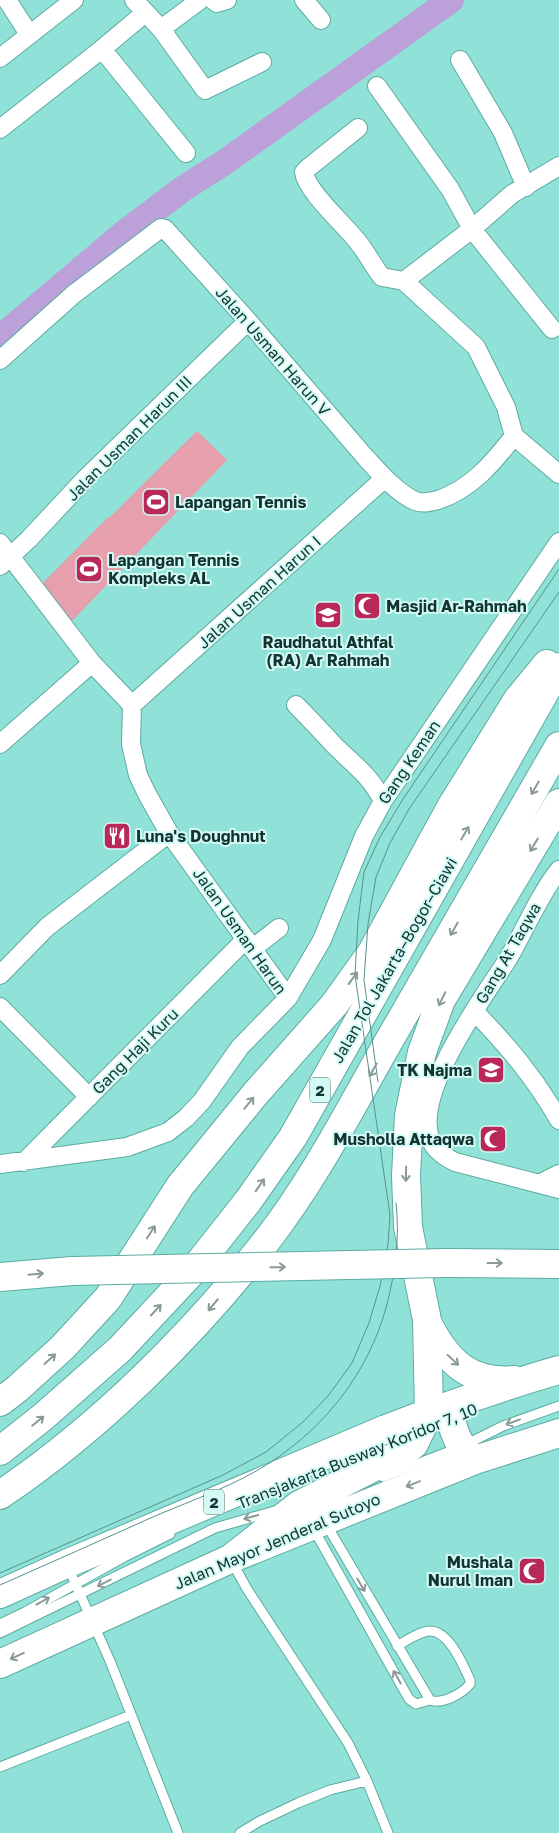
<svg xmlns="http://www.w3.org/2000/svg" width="559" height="1833" font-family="'Golos Text',sans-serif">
<rect width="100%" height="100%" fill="#90e2d8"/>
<path fill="#e69fad" d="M 197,431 L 227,460 L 71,622 L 37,589 L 108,517 L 109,518 Z"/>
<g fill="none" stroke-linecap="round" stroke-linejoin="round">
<path stroke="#bca0da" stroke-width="26" d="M 0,338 L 123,234 L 184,188 L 225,162 L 451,0"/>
<g stroke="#5baca2" stroke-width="11">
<path id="lane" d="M 383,1477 L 461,1447 L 503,1426 L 559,1406
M 326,1524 L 430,1700 C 441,1705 462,1694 470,1684 L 470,1680 C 463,1665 449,1630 429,1631 C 418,1632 406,1641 397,1646
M 313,1528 L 409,1699 L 416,1704 L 430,1700
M 231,1560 L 247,1589 L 348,1743 L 367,1781
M 68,1567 L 110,1661 L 178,1833
M 0,1624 L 25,1612 L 124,1557 L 170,1534
M 0,1633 L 215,1528 L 278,1510
M 0,1767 L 131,1715
M 240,1833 L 258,1822 L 298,1803 L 330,1790 L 367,1781 L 388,1833"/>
</g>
<g stroke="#5baca2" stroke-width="20">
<path id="street" d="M 7,0 L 29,34
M 134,0 L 161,29 L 200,0
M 213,0 L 217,3 L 227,0
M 304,0 L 321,20
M 139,18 L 102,49 L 186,153
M 161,29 L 205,90 L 262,62
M 0,58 L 74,0
M 460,60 L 503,133 L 526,187
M 377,86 L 450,189 L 472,229 L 552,329
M 0,129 L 102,49
M 404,281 L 472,229 L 512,194 L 559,166
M 0,360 L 74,294 L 161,228 L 165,229 L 248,321 L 366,458 C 380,473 396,492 415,501 C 423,504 430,502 438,500 C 471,489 493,463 514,436 L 506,407 L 476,347 L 404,281 L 382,277 C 373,266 367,253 358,242 C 346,226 306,191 304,172 L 308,168 L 358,128
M 514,436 L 559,474
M 0,543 L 92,663 L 132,705 L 131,744 L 138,775 L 147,794 L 169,833 L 288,998
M 0,566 L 29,539 L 85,479 L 248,321
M 132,705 L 385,478
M 296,705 C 309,718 322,732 334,745 C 355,766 368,773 383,801
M 0,744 L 92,663
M 559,870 C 538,897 525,930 508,959 C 484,997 405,1102 434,1146 C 439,1153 447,1158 455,1162 L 559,1189
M 253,948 L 279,928
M 0,975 L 47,927 L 169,833
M 0,1007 L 89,1097
M 474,1011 C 508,1046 535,1078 559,1120
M 24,1162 L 246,939
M 0,1164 L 127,1147 L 168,1132 L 186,1118 L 202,1101 L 240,1047 L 288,998 L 322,940 L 364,836 L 383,801 L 559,542
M 539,1184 L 559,1174"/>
</g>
<g stroke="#5baca2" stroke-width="30">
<path id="highway" d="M 446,1263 L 559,1264
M 0,1277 L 72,1271
M 428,1324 C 447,1361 469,1384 514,1380
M 0,1402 L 17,1389 L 63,1347 L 108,1298 L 180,1186 L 256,1093 L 334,1005 L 372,952 L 451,807 L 518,699 L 547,664
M 458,1403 L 450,1417 C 455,1435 459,1448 475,1460
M 0,1451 L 44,1416 L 120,1349 L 192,1272 L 248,1201 L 293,1137 L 559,667
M 0,1495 C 98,1429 191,1337 264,1244 C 312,1183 348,1113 386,1046 C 444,946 501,846 559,746
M 230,1559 L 299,1505 L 402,1453 L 414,1444 L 429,1413 L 427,1320 L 408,1227 L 406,1176 L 409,1115 L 422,1052 L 441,1000 L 559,803
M 0,1594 L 66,1564 L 386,1429 C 443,1407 500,1387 559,1370
M 0,1664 L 230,1559 L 475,1460 L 559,1433"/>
</g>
<use href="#lane" stroke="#fff" stroke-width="9"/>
<use href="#street" stroke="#fff" stroke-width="18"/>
<use href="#highway" stroke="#fff" stroke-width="28"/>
<path stroke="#56928c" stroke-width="1" d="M 378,1082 L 364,980 L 368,924 L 376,877 L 390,843 L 409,809 L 559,592
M 0,1573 L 223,1475 L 266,1452 L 303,1422 L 328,1396 L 352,1363 L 369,1323 L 380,1286 L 388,1244 L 390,1215 L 355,975 L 358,921 L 364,872 L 380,837 L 403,799 L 559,569
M 0,1585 C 52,1562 104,1539 155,1516 C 193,1500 238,1484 271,1462 C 327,1425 368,1372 386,1308 C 395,1274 400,1238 396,1203"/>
<g stroke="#5baca2" stroke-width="30" stroke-linecap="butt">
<path id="highway-bridge" d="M 72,1271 L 446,1263"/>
</g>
<use href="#highway-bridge" stroke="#fff" stroke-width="28"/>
</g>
<defs><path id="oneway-shaft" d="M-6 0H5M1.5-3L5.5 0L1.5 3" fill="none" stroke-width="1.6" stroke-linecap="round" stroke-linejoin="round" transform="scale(1.25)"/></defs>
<g stroke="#899a98">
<use href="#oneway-shaft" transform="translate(535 788) rotate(120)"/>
<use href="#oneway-shaft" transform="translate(465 833) rotate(-60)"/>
<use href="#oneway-shaft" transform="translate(534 845) rotate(121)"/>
<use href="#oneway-shaft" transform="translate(454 929) rotate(120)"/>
<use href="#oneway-shaft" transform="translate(353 978) rotate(-54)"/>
<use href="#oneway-shaft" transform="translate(442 999) rotate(116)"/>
<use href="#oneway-shaft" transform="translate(373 1070) rotate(120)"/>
<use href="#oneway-shaft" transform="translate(249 1103) rotate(-51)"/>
<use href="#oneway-shaft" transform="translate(406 1174) rotate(91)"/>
<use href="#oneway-shaft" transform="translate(260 1185) rotate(-55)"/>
<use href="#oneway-shaft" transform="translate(151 1232) rotate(-57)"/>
<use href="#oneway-shaft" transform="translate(495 1263)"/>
<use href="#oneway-shaft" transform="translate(278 1267) rotate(-1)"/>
<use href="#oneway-shaft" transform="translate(36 1274) rotate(-5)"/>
<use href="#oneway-shaft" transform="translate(213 1305) rotate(130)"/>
<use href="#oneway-shaft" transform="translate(156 1310) rotate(-47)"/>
<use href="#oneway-shaft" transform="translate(50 1359) rotate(-42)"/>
<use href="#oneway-shaft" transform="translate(453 1360) rotate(43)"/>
<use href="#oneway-shaft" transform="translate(38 1421) rotate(-39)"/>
<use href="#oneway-shaft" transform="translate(513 1422) rotate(160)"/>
<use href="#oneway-shaft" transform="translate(413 1484) rotate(158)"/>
<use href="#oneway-shaft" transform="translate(251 1517) rotate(165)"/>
<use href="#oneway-shaft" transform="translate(104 1583) rotate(153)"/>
<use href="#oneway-shaft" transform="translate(361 1585) rotate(60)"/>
<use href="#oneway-shaft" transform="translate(43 1601) rotate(-29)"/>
<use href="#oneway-shaft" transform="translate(17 1656) rotate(155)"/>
<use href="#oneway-shaft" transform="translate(397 1677) rotate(-120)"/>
</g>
<defs>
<g id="stadium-square" transform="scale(1.4375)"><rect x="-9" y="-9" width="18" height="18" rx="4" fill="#b8295a" stroke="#d3faf5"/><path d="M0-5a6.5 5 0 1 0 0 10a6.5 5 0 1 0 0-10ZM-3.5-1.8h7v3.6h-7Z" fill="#fff"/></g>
<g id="mosque-square" transform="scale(1.4375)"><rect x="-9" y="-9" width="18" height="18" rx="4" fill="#b8295a" stroke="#d3faf5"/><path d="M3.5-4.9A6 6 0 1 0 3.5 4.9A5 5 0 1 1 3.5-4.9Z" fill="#fff"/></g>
<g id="school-square" transform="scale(1.4375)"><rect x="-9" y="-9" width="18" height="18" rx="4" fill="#b8295a" stroke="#d3faf5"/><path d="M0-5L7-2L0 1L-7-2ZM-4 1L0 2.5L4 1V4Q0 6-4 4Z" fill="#fff"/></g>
<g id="restaurant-square" transform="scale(1.4375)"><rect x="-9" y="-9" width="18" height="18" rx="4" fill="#b8295a" stroke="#d3faf5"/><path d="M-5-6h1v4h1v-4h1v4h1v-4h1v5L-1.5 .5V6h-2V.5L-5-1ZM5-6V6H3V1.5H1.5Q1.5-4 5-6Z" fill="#fff"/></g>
</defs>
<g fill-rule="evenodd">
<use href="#stadium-square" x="156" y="502"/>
<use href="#stadium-square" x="89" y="569"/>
<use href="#mosque-square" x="367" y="606"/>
<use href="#school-square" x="328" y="615"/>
<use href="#restaurant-square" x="117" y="836"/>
<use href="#school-square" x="491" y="1070"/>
<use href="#mosque-square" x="493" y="1139"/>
<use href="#mosque-square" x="532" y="1571"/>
</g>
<g text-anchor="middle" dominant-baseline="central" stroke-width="4" stroke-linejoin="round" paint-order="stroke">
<g fill="#d3faf5" stroke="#4d706c" stroke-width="1">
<rect x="310" y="1077.5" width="20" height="25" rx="4"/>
<rect x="204" y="1489.5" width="20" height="25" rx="4"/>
</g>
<g font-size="15" font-weight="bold" fill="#133532">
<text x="320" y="1090">2</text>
<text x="214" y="1502">2</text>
</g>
<g font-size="16" fill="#133532" stroke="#d3faf5">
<text transform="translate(273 351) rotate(49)">Jalan Usman Harun V</text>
<text transform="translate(129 438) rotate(-45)">Jalan Usman Harun III</text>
<text transform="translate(259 592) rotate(-42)">Jalan Usman Harun I</text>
<text transform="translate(409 762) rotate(-56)">Gang Keman</text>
<text transform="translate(240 931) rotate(55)">Jalan Usman Harun</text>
<text transform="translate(508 953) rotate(-60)">Gang At Taqwa</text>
<text transform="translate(394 960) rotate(-60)">Jalan Tol Jakarta–Bogor–Ciawi</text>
<text transform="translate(135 1051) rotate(-45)">Gang Haji Kuru</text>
<text transform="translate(357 1456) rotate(-22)">Transjakarta Busway Koridor 7, 10</text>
<text transform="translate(277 1541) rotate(-23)">Jalan Mayor Jenderal Sutoyo</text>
</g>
<g font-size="16" font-weight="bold" fill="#133532" stroke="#d3faf5" text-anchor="start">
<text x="175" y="502">Lapangan Tennis</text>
<text x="108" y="560">Lapangan Tennis<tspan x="108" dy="18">Kompleks AL</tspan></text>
<text x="386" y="606">Masjid Ar-Rahmah</text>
<text x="328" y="642" text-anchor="middle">Raudhatul Athfal<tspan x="328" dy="18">(RA) Ar Rahmah</tspan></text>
<text x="136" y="836">Luna's Doughnut</text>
<text x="472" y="1070" text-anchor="end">TK Najma</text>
<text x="474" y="1139" text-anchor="end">Musholla Attaqwa</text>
<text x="513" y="1562" text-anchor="end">Mushala<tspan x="513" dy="18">Nurul Iman</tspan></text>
</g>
</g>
</svg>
